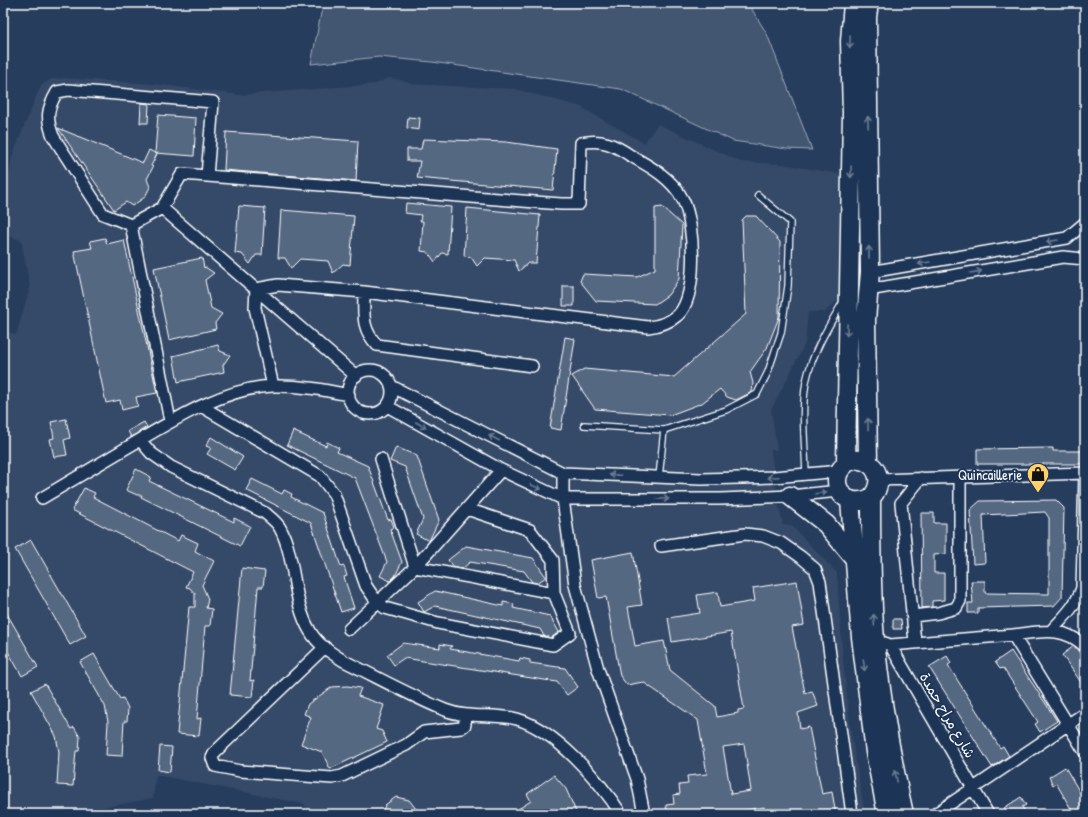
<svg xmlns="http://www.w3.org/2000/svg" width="1088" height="817" font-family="'Patrick Hand','Playpen Sans Arabic',sans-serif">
<rect width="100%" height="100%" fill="#263d5e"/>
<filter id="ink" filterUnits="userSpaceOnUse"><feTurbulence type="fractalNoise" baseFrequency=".025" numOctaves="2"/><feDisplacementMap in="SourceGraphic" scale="8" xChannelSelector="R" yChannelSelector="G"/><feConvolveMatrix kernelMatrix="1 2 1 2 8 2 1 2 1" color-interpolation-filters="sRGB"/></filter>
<g filter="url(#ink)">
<path fill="#344a68" d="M 63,78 L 154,84 L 241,95 L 376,84 L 388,78 L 397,79 L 412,84 L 515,89 L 579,106 L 644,143 L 658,124 L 741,162 L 782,164 L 840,174 L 839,299 L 825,312 L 808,312 L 805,344 L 771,410 L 777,450 L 771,450 L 777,497 L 783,525 L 791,525 L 837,573 L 843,661 L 851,733 L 865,814 L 310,814 L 304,804 L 156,775 L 153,798 L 70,814 L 3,814 L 3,329 L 16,335 L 30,287 L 21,240 L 3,235 L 3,206 L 12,157 L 37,94 L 43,84 L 52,79 Z"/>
<path fill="#425672" stroke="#a0aab8" d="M 326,3 L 748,3 L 767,34 L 812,150 L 787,149 L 733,141 L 621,89 L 432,62 L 379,57 L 311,64 L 321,13 Z"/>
<path fill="#556781" stroke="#fff" fill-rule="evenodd" d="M 141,103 L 149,104 L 148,123 L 140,123 Z
M 158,115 L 196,118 L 194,156 L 155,153 Z
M 408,117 L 420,118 L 419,130 L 407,128 Z
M 58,128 L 143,163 L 149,150 L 157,154 L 151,166 L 153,167 L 147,179 L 150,187 L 145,197 L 132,206 L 126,202 L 114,210 Z
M 226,132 L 358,141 L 356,181 L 224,170 Z
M 423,139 L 506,142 L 557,149 L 553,190 L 417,178 L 420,161 L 407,161 L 407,149 L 421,149 Z
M 406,203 L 451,207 L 448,254 L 442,253 L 435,262 L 428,252 L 421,251 L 423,221 L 420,221 L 421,215 L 405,213 Z
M 239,206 L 265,208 L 262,255 L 256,255 L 250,264 L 242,254 L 235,253 Z
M 662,207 L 682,225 L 679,279 L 668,295 L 655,304 L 596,301 L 580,281 L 583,274 L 637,277 L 655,269 L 655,208 Z
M 467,208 L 540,215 L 536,263 L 528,263 L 519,271 L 514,260 L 485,258 L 477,266 L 471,257 L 464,256 Z
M 281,210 L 354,216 L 350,265 L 343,264 L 333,273 L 328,261 L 300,259 L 291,268 L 285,258 L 278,258 Z
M 746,216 L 756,216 L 780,242 L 779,317 L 767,348 L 750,372 L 753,383 L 752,392 L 736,400 L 727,397 L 720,389 L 702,403 L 670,415 L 595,409 L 572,376 L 584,369 L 674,377 L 746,314 L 742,220 Z
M 105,238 L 107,244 L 124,240 L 157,393 L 136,397 L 138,406 L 122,410 L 120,400 L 106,403 L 74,251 L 92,248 L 90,241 Z
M 202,258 L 204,268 L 205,267 L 214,273 L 205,280 L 211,308 L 222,314 L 215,323 L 216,329 L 169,340 L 154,268 Z
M 563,286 L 574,286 L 574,306 L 563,306 Z
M 565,337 L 575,339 L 561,430 L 550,428 Z
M 218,345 L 220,351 L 230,355 L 223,365 L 224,372 L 178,382 L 173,356 Z
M 66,419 L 70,438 L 64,440 L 67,455 L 54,457 L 50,439 L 54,438 L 51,422 Z
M 144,422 L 147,427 L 131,437 L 128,431 Z
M 293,431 L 326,446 L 327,442 L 339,448 L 337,452 L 368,466 L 388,520 L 391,519 L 394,527 L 390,529 L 402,562 L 395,576 L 390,581 L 380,576 L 387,562 L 355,478 L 287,445 Z
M 211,437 L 243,457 L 235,470 L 207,454 L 211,448 L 206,446 Z
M 396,447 L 417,456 L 439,520 L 429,541 L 416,534 L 423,519 L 405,467 L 390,461 Z
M 1053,448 L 1053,451 L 1085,451 L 1085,464 L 977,464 L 977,449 Z
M 136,469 L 151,477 L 149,481 L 234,522 L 234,518 L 250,526 L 240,546 L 141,497 L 142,495 L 137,495 L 126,490 Z
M 252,479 L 282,494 L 284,490 L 292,494 L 291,497 L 323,513 L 341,567 L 344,566 L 347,576 L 344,577 L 354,608 L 341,612 L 311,523 L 246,490 Z
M 84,488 L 95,493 L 93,497 L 178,541 L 181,535 L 198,543 L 195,551 L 214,561 L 202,585 L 208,599 L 206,608 L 212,609 L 210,626 L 205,626 L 197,719 L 201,718 L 199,736 L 177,734 L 189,607 L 195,607 L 195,594 L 190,588 L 186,587 L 193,572 L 72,510 Z
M 1056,500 L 1064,508 L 1062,597 L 1054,606 L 978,608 L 978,613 L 968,613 L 968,603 L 973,603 L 971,581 L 985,581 L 985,593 L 1049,594 L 1049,518 L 1045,512 L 983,515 L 985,563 L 973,564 L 970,510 L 980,501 Z
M 921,513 L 934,513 L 934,523 L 946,523 L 946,554 L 934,555 L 934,573 L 944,573 L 944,600 L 932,601 L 932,607 L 922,608 Z
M 31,540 L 86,636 L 70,645 L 15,549 Z
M 466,546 L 533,558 L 546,577 L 537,583 L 532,582 L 524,571 L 470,562 L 462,569 L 453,567 L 448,560 Z
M 633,552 L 642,605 L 628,607 L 635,646 L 664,641 L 670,670 L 715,706 L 717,717 L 738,713 L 738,710 L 744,709 L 731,632 L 672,642 L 668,618 L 700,613 L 697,595 L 718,592 L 720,607 L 755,601 L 753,588 L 797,581 L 804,625 L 792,627 L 805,693 L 812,691 L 818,706 L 798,713 L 800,729 L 809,727 L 822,794 L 832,792 L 836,814 L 765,814 L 764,807 L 741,811 L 741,814 L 667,814 L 666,805 L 674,804 L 673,795 L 680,794 L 679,785 L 688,784 L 687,776 L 707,774 L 698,720 L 643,682 L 627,685 L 620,676 L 606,597 L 598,598 L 591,560 ZM 744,744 L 751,791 L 731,794 L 723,747 Z
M 242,568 L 265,571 L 263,587 L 258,587 L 250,681 L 254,680 L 252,697 L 230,695 Z
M 435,591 L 503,606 L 503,602 L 514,604 L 513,608 L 550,616 L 559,632 L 551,638 L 544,636 L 540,629 L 435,606 L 424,612 L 418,602 Z
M 3,607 L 38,667 L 22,676 L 3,643 Z
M 893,619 L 901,619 L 902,629 L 893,629 Z
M 403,643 L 440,648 L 440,644 L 452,646 L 450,649 L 519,661 L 520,658 L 530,660 L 530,663 L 565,668 L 578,687 L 567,695 L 557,682 L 404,658 L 394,665 L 387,655 Z
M 1074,646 L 1085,659 L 1085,688 L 1062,655 Z
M 1011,651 L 1057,721 L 1040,732 L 1035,724 L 1038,722 L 1003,668 L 1000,669 L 995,662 Z
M 94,654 L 120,699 L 123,698 L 128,708 L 127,721 L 124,721 L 122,756 L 106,755 L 108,722 L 105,706 L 80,662 Z
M 947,656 L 951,663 L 948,665 L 1000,748 L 1003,746 L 1009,756 L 992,767 L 929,667 Z
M 45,684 L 71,729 L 74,727 L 80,737 L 79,751 L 76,751 L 73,786 L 57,785 L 59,752 L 56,736 L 31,691 Z
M 347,686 L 361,688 L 358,696 L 384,705 L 376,729 L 382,731 L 387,742 L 330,769 L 322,752 L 301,744 L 311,717 L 304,714 L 308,704 L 332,687 Z
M 160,746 L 172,747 L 170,772 L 158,770 Z
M 1065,767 L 1085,801 L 1085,814 L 1074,814 L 1056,783 L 1053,785 L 1049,777 Z
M 554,775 L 566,789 L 577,814 L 510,814 L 531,801 L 527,794 Z
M 396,797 L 409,800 L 420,814 L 382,814 L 385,805 Z
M 1021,797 L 1026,805 L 1022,807 L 1027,814 L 1008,814 L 1004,808 Z"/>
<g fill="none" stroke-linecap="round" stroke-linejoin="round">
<g stroke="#fff" stroke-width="8">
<path id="lane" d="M 584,425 L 664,430 L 659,477
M 664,430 L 726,410 L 757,394 L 768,372 L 781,333 L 788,286 L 790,222 L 758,195
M 806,474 C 805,444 801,412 806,382 C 812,353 828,327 843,302"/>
</g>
<g stroke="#fff" stroke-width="14">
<path id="street" d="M 207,176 L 213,102 L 68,90 L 57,92 C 47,109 46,118 53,136 L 103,214 L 131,225 L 162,208 L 182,174 L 561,204 L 579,204 L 581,143 C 601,138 615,145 631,156 C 651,167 673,179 683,200 C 695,224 698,296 678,315 C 669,323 659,326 648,327 L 364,292 L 278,285 L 256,289 L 255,308 L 273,386
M 162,208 L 356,376
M 131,225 L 170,421
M 870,272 L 1067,238 L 1085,223
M 868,290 L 1063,257 L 1085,259
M 364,292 C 364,315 361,328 377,345 L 532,366
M348 392a22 22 0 1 1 44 0a22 22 0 1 1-44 0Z
M 391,386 L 563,473 L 701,479 L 774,477 L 840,471
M 201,406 L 320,476 L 334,494 L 366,586 L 377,602 L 385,608 L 438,623 L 553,645 L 570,633 L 554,593 L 553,560 L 530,530 L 467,509
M 387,406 L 501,470 L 563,499 L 721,499 L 790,496 L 839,491
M 140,440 L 151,453 L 171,467 L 265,513 C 271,518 277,522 280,528 C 296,557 292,602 310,631 C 317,644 331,653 344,661 C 377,677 411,696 445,710 C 468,719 494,713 517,719 C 555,730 600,781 621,814
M 381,459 L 415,567 L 554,593
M 563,473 L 563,499 L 575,585 L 598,669 L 637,779 L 644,814
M 879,480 L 1085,473
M 42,498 C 72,480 103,462 133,444 C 175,419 224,388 273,386 C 299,385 324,390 349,395
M 661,546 L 745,534 L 763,536 L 781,543 L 801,557 L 815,569 L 820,582 L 852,814
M 913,616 L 938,613 L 956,608 L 960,601 L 960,477
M 349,629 L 415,567 L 501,470
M 1051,631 C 1063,618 1076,606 1082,588 L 1085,473
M 1013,635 C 1042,632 1061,625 1085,646
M 915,642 L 901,503 L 921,478
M 885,643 L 890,645 L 988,814
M 890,645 L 1013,635 L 1085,752
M 325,647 L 215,752 L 212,758 L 215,766 L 240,771 L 332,778 L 342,776 L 406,745 L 424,732 L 461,728 L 465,725 L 465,715
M 935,814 L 1085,713"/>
</g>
<g stroke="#fff" stroke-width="21">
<path id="primary" d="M 846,463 L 852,113 L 850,41 L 853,3
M 868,463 L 866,320 L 870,272 L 867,17 L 869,3
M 790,496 L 826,524 L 855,559
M 871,498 C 858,504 843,502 838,487 C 836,481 837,474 841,469 C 857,445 894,472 871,498 C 871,545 871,593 875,640 C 881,699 891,757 904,814
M 850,500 L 861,637 L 875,752 L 887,814"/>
</g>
<use href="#lane" stroke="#1d3557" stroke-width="5.5"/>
<use href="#street" stroke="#1d3557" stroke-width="11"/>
<use href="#primary" stroke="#1d3557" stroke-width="18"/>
</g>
<defs><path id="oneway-shaft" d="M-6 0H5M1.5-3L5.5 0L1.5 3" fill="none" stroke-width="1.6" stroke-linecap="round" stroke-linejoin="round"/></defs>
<g stroke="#6c7c92">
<use href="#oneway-shaft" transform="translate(850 42) rotate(91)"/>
<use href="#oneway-shaft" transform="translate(868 122) rotate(-91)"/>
<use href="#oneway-shaft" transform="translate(851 172) rotate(91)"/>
<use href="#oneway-shaft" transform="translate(1052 241) rotate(170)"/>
<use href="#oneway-shaft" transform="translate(869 252) rotate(-91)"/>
<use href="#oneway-shaft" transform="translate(924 263) rotate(170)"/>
<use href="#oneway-shaft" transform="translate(976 272) rotate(-10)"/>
<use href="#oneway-shaft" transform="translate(847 330) rotate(91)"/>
<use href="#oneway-shaft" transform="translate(868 424) rotate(-91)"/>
<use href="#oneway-shaft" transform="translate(421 425) rotate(30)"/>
<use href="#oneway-shaft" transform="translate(494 438) rotate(-153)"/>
<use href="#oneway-shaft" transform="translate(615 475) rotate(-178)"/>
<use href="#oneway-shaft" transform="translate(773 477) rotate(177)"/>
<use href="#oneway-shaft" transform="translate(536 487) rotate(25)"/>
<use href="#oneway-shaft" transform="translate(821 493) rotate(-7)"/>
<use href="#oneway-shaft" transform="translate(663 499)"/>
<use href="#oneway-shaft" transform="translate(874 620) rotate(-94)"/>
<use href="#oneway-shaft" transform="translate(864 665) rotate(83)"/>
<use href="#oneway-shaft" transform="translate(896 776) rotate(-102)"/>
</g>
</g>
<defs>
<g id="shop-pin" transform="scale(1.15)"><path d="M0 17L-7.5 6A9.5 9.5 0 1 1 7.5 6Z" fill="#ffd166" stroke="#1d3557"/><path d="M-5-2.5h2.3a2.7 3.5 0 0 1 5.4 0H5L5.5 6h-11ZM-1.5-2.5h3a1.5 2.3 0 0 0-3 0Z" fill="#111"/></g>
</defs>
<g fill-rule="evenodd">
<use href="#shop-pin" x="1038" y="474"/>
</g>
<g text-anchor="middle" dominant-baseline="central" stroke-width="4" stroke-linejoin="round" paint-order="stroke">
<g font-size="14" fill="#fff" stroke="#1d3557" text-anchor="end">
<text x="1022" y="474">Quincaillerie</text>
</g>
<g font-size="14" fill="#fff" stroke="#1d3557">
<text transform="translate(948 715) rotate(60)">شارع مراح حمدة</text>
</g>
</g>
<rect width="1088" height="817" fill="none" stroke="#1d3557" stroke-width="16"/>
<rect x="8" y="8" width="1072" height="801" fill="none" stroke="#fff" stroke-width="1.5" filter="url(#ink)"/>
</svg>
